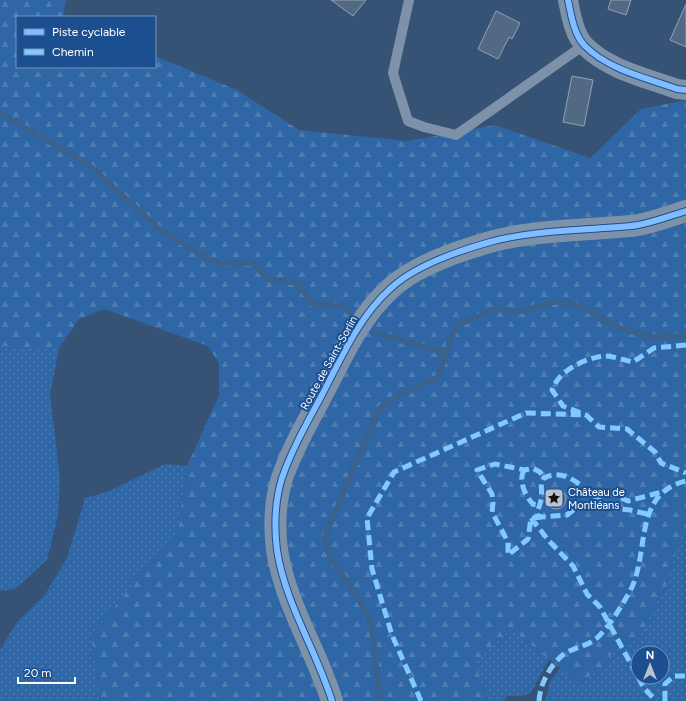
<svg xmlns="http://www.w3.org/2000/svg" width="686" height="701" font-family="Figtree,sans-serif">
<defs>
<pattern id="grass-dots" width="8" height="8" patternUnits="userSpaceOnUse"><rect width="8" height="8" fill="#2f66a5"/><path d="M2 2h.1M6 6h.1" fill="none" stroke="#4e7db2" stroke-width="1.8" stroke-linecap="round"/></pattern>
<pattern id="forest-firs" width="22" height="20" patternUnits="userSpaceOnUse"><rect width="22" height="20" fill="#2f66a5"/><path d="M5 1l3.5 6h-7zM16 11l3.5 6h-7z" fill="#4e7db2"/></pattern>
</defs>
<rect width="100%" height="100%" fill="#365274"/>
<path fill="url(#grass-dots)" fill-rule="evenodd" d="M 9,345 L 59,348 L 50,395 L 60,478 L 58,516 L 47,560 L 15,589 L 0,591 L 0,346 Z
M 165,464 L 187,466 L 177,537 L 135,581 L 91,636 L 101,701 L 0,701 L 0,650 L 17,622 L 44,596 L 67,558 L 85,498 L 107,492 Z
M 683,530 L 686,530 L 686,701 L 545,701 L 550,681 L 560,668 L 580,684 L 606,664 L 616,646 L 635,641 L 664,590 ZM 638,653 L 662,653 L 662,677 L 638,677 Z
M 511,629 L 549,659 L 531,693 L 522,696 L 507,696 L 504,701 L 488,701 L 474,663 Z"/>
<path fill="url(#forest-firs)" d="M 0,0 L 66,0 L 63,17 L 17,17 L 17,67 L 155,67 L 155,56 L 237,90 L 299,130 L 408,141 L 495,125 L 590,158 L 641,109 L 686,100 L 686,530 L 683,530 L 664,590 L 641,636 L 635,641 L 616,646 L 606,664 L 580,684 L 511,629 L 475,663 L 488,701 L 101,701 L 91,636 L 135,581 L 177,537 L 187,466 L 219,395 L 219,363 L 208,346 L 104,309 L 79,319 L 59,348 L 0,346 Z"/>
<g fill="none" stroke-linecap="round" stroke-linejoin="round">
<path stroke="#3b618d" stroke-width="5.5" d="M 0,113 L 89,165 L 158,228 L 190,248 L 218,264 L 253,263 L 267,279 L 297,283 L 313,304 L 344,306 L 353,317
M 375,333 L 446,353
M 380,701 L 373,635 L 368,614 L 331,558 L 324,539 L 379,409 L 391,400 L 438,377 L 453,333 L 460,324 L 495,309 L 518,312 L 558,301 L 582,307 L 619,328 L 651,337 L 686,336"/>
</g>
<path fill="#526984" stroke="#92a2b6" d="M 331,0 L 366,0 L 353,16 Z
M 611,0 L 631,0 L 626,15 L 608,9 Z
M 686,4 L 686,47 L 670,40 Z
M 496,11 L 520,23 L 512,39 L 509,37 L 498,59 L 478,49 Z
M 572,76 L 593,80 L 584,126 L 563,122 Z
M546 499a10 10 0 1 1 20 0a10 10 0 1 1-20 0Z"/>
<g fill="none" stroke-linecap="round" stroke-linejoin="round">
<path stroke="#7d92a8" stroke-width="10" d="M 409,0 L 393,73 L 408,121 L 424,127 L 456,135 L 584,45"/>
<path stroke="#7d92a8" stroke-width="20" d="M 568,0 C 571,15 574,35 585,46 C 609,70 647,78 677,89 L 686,90"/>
<path stroke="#7d92a8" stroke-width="22" d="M 332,701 C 316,650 285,603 277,550 C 274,526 275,501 282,478 C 292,449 308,421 322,395 C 341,358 359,317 390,289 C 414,266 458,251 490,242 C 526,232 566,231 604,228 C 615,227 627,227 638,225 C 654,222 670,216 686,211"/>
<path stroke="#80caff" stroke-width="5" stroke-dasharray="10 5" stroke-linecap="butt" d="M 686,345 L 654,348 L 633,362 C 624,360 610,355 602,356 C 581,360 559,371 552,390 L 563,406 L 586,415 L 599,427 L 627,429 L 655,452 L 661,463 L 686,473
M 524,470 C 518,480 525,496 533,504 L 538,505
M 647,514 L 630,510 L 587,506 L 577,507 L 567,515 L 542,517 L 537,515 C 538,509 540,505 541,500 C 543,492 539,485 544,478 C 562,468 581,483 592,497 L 599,497 L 608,492 L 628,501 L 662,492
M 542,517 L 531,518 L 528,539 L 508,555 L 508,542 L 492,512 L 493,503 L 492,494 L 477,470 L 495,464 L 525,470 L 532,468 L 540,472 L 544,478
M 531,518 L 549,541 L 573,566 L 587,594 L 600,607 L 638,677
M 638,677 L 644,688 L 656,701
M 421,701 L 392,635 L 372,569 L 367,518 L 394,472 L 526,413 L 586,415
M 539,701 C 540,684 550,665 564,654 C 575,647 588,646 597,638 C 610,626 620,608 629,593 C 651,555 631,494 686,481
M 665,701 L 665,684 L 674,676 L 686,676"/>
<g stroke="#1b4f8f" stroke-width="8">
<path id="cycleway" d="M 568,0 C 571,15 574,35 585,46 C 609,70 647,78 677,89 L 686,90
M 332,701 C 316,650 285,603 277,550 C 274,526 275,501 282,478 C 292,449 308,421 322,395 C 341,358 359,317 390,289 C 414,266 458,251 490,242 C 526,232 566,231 604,228 C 615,227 627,227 638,225 C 654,222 670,216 686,211"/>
</g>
<use href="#cycleway" stroke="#80bcff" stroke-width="6"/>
</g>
<defs>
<g id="sight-square" transform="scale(1)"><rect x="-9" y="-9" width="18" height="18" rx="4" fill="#b9c2ce" stroke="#1b4f8f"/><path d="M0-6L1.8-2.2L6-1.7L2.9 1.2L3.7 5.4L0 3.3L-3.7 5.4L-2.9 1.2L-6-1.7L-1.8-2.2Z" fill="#111"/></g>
</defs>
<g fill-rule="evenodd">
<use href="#sight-square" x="554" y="498"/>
</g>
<g text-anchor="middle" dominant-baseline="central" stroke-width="4" stroke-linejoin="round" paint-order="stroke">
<g font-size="11" fill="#fff" stroke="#1b4f8f">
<text transform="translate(329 363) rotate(-61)">Route de Saint-Sorlin</text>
</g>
<g font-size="11" fill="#fff" stroke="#1b4f8f" text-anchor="start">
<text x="568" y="492">Château de<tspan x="568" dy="13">Montléans</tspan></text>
</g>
</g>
<rect x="16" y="16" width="140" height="52" fill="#1b4f8f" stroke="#7695bc"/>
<rect x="24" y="29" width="20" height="6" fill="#80bcff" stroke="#7695bc"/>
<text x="52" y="36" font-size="12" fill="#ffffff">Piste cyclable</text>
<rect x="24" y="49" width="20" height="6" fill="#80caff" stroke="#7695bc"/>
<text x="52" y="56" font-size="12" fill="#ffffff">Chemin</text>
<g transform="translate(650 665)"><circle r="19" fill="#1b4f8f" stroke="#7695bc"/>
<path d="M0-3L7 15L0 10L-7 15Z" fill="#b9c2ce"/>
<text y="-6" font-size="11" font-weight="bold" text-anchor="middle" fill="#ffffff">N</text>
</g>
<path d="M18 677v6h57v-6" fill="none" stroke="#ffffff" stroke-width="2"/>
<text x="24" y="677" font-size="12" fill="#ffffff" stroke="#1b4f8f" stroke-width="3" paint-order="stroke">20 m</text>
</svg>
